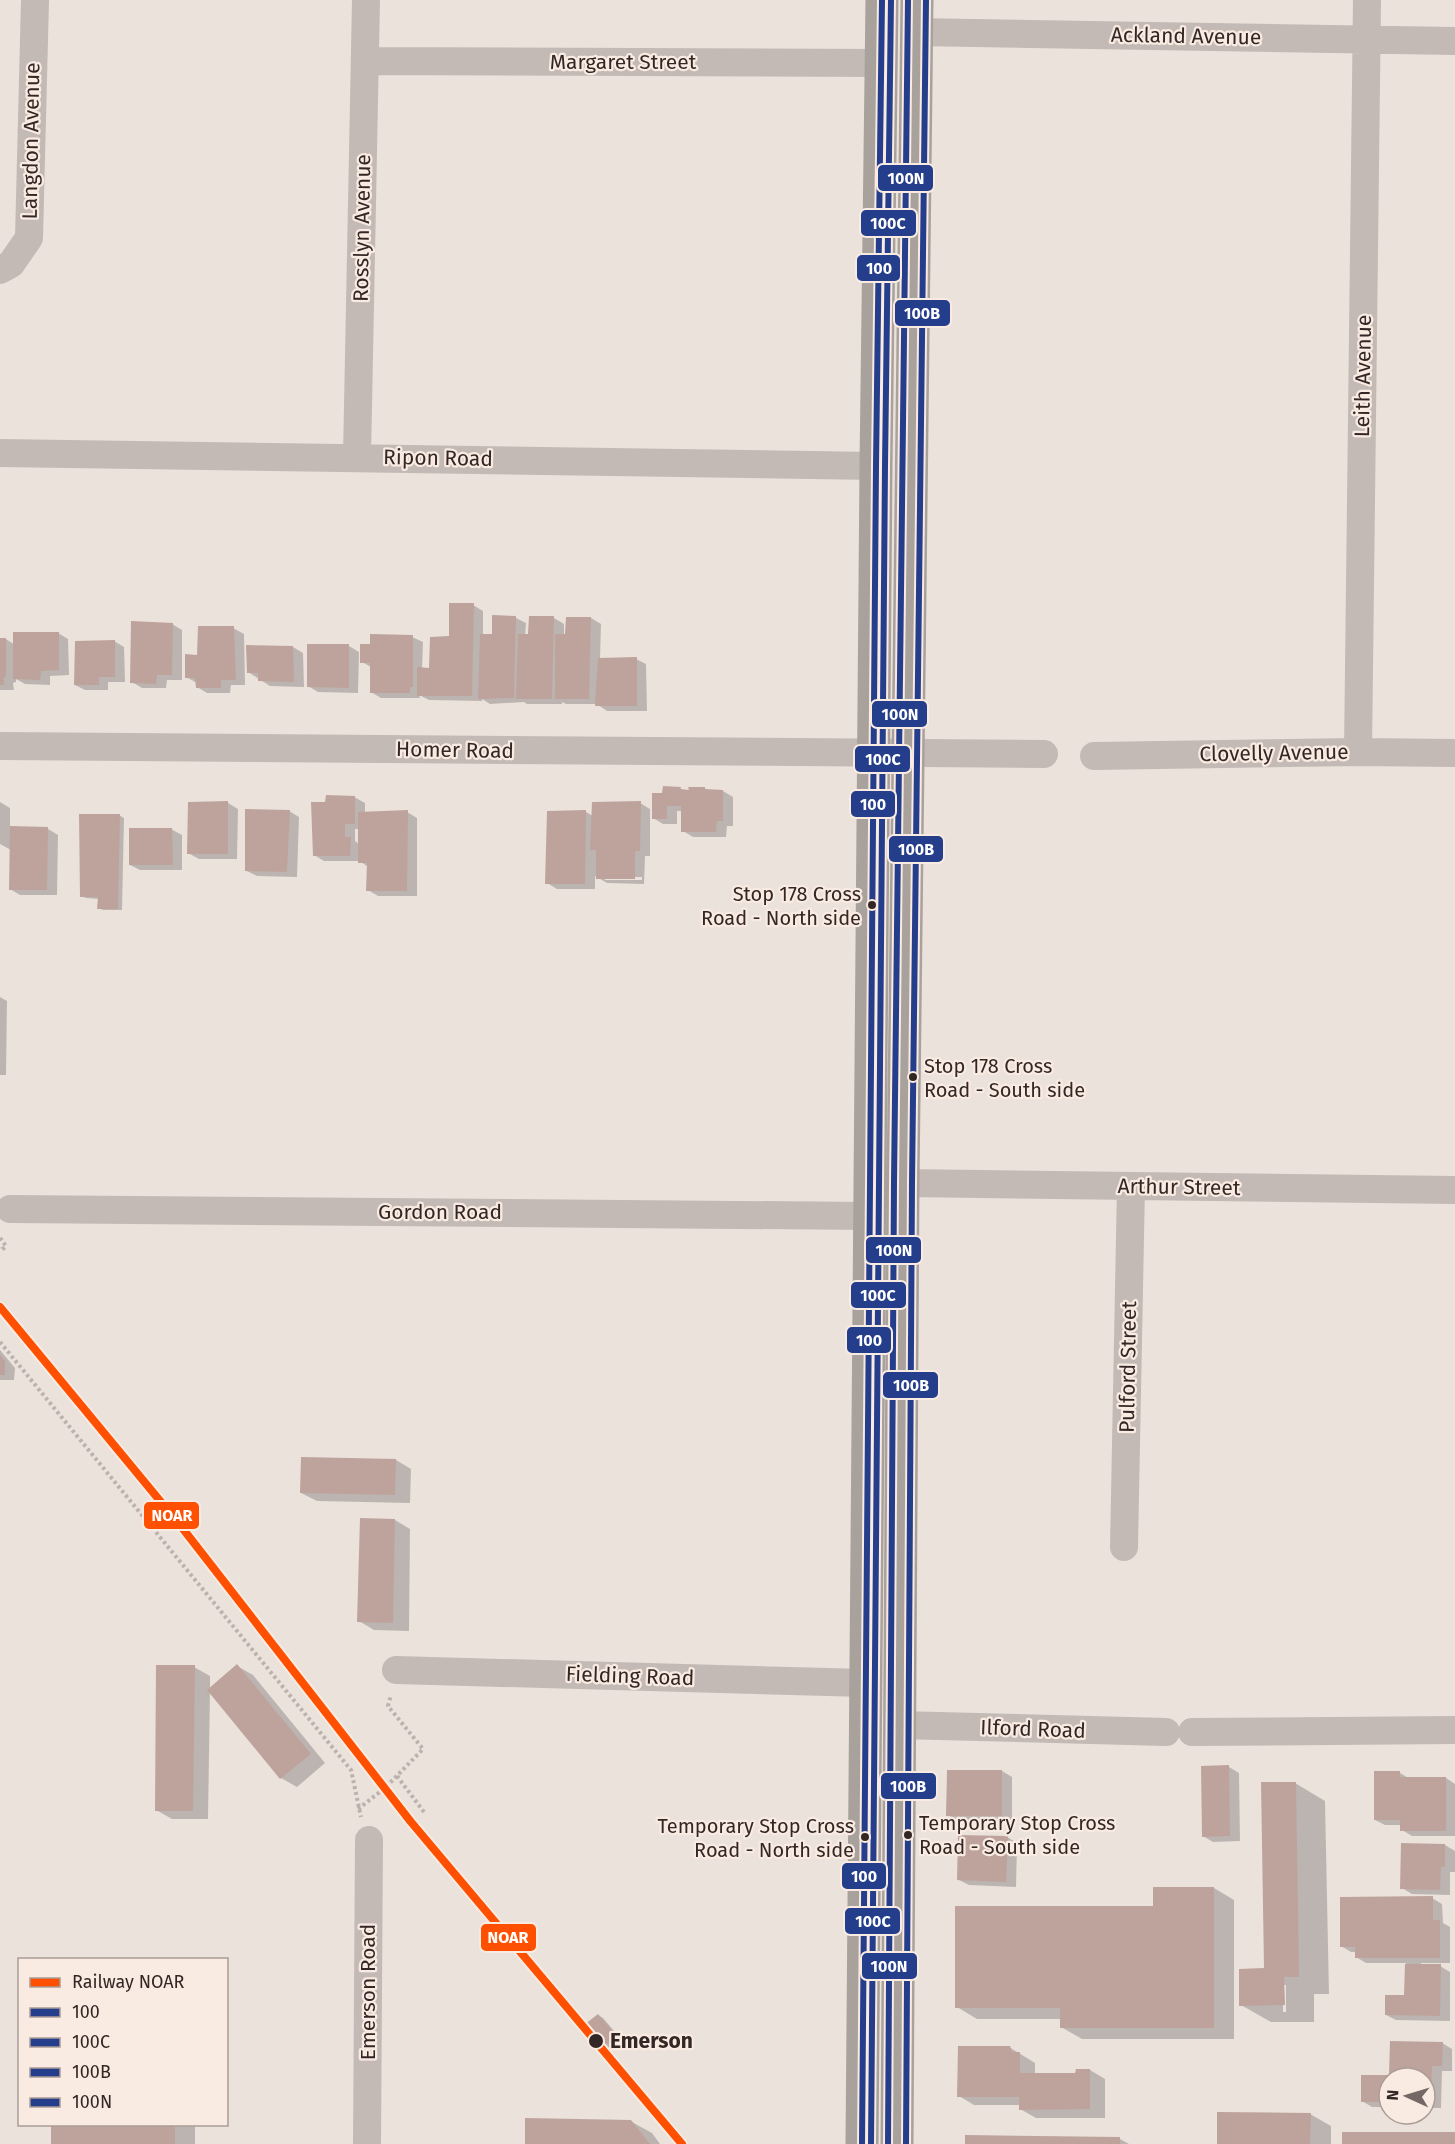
<svg xmlns="http://www.w3.org/2000/svg" width="1455" height="2144" font-family="'Fira Sans',sans-serif">
<rect width="100%" height="100%" fill="#ebe2dc"/>
<path fill="#0003" fill-rule="evenodd" d="M 473,605 L 483,611 L 483,635 L 493,635 L 516,618 L 526,623 L 525,636 L 529,636 L 554,618 L 564,624 L 564,635 L 591,618 L 601,624 L 600,659 L 636,659 L 646,664 L 647,711 L 607,711 L 597,704 L 566,704 L 562,702 L 562,704 L 527,704 L 524,702 L 490,704 L 482,699 L 482,701 L 429,700 L 419,695 L 420,698 L 381,698 L 371,692 L 371,667 L 362,662 L 412,637 L 423,642 L 422,669 L 430,670 Z
M 172,624 L 182,630 L 182,680 L 167,680 L 166,688 L 142,688 L 132,682 Z
M 233,628 L 244,634 L 245,685 L 231,685 L 230,693 L 207,693 L 197,687 L 197,683 L 186,677 L 199,656 Z
M 58,633 L 68,639 L 69,675 L 50,676 L 50,685 L 25,684 L 16,679 L 16,682 L 13,683 L 14,690 L 0,690 L 0,639 L 6,639 L 15,645 Z
M 114,641 L 124,647 L 125,682 L 108,682 L 108,690 L 85,690 L 75,685 Z
M 349,646 L 359,652 L 358,693 L 318,692 L 308,686 Z
M 293,647 L 303,653 L 304,687 L 270,686 L 248,672 Z
M 680,788 L 685,791 L 704,788 L 709,791 L 723,791 L 733,797 L 733,826 L 727,826 L 726,837 L 693,837 L 683,831 L 682,811 L 677,811 L 677,824 L 663,824 L 653,818 L 664,794 Z
M 354,797 L 365,803 L 365,813 L 407,812 L 417,818 L 417,896 L 378,896 L 368,890 L 368,867 L 360,861 L 324,861 L 314,855 L 326,803 ZM 355,829 L 359,829 L 359,844 L 355,841 Z
M 0,802 L 10,808 L 10,828 L 48,829 L 58,835 L 57,895 L 20,895 L 10,889 L 11,850 L 0,844 Z
M 190,803 L 228,803 L 238,809 L 237,859 L 199,859 L 188,853 Z
M 640,803 L 650,809 L 650,856 L 645,856 L 644,884 L 607,883 L 595,876 L 595,889 L 557,889 L 547,883 L 586,812 L 593,816 ZM 605,877 L 642,877 L 642,880 L 605,880 Z
M 289,811 L 299,817 L 297,877 L 257,876 L 247,871 Z
M 119,815 L 124,818 L 122,910 L 103,910 L 99,908 L 99,899 L 86,898 L 82,896 Z
M 171,829 L 182,835 L 182,870 L 140,870 L 130,865 Z
M 0,997 L 7,1001 L 6,1075 L 0,1075 Z
M 0,1350 L 15,1368 L 14,1380 L 0,1380 Z
M 396,1460 L 411,1469 L 410,1503 L 317,1501 L 301,1493 Z
M 395,1520 L 410,1529 L 409,1631 L 374,1630 L 359,1621 Z
M 237,1666 L 253,1675 L 325,1763 L 297,1787 L 281,1778 L 210,1690 L 208,1819 L 172,1819 L 156,1810 L 194,1667 L 210,1676 L 210,1689 Z
M 1229,1767 L 1239,1773 L 1240,1841 L 1213,1842 L 1203,1836 Z
M 1002,1771 L 1012,1777 L 1012,1821 L 958,1821 L 948,1815 Z
M 1400,1773 L 1410,1779 L 1446,1778 L 1455,1784 L 1455,1836 L 1412,1836 L 1402,1830 L 1402,1825 L 1385,1825 L 1375,1820 Z
M 1295,1783 L 1325,1801 L 1329,1994 L 1314,1994 L 1314,2022 L 1271,2022 L 1241,2005 L 1266,1970 ZM 1283,1985 L 1286,1985 L 1286,2012 L 1283,2012 Z
M 1007,1837 L 1017,1843 L 1016,1887 L 969,1885 L 959,1880 Z
M 1445,1845 L 1455,1851 L 1455,1872 L 1450,1872 L 1450,1895 L 1412,1894 L 1402,1888 Z
M 1214,1888 L 1234,1900 L 1234,2039 L 1082,2039 L 1061,2027 L 1061,2019 L 977,2019 L 957,2007 L 1155,1907 Z
M 1432,1898 L 1442,1904 L 1443,1923 L 1450,1927 L 1450,1963 L 1421,1963 L 1421,1966 L 1440,1966 L 1450,1972 L 1450,2021 L 1396,2020 L 1386,2015 L 1406,1997 L 1406,1963 L 1366,1963 L 1356,1957 L 1356,1952 L 1351,1952 L 1341,1946 Z
M 598,2015 L 603,2018 L 621,2039 L 609,2049 L 604,2046 L 586,2025 Z
M 1442,2043 L 1452,2049 L 1452,2071 L 1442,2071 L 1441,2108 L 1425,2108 L 1425,2078 L 1389,2078 L 1389,2107 L 1372,2107 L 1362,2101 L 1363,2076 L 1391,2077 Z
M 1009,2047 L 1035,2063 L 1035,2074 L 1076,2074 L 1090,2070 L 1105,2079 L 1105,2118 L 1036,2118 L 1020,2109 L 1020,2105 L 974,2105 L 959,2096 Z
M 1310,2114 L 1331,2126 L 1331,2144 L 1219,2144 Z
M 630,2121 L 652,2133 L 660,2144 L 526,2144 Z
M 53,2124 L 195,2124 L 195,2144 L 53,2144 Z
M 1120,2139 L 1129,2144 L 966,2144 Z"/>
<path fill="#bea39d" d="M 449,603 L 474,603 L 472,696 L 417,696 L 417,667 L 429,668 L 430,637 L 449,636 Z
M 492,615 L 516,616 L 514,698 L 478,699 L 480,634 L 492,634 Z
M 529,616 L 554,616 L 552,699 L 516,699 L 518,634 L 528,634 Z
M 566,617 L 591,617 L 589,699 L 555,699 L 555,634 L 565,634 Z
M 131,621 L 173,623 L 172,675 L 157,675 L 156,684 L 130,683 Z
M 198,626 L 234,626 L 236,680 L 221,680 L 221,688 L 196,688 L 195,678 L 185,678 L 185,654 L 197,655 Z
M 13,632 L 59,632 L 59,670 L 41,671 L 40,680 L 13,679 Z
M 370,634 L 413,635 L 413,687 L 410,687 L 410,693 L 370,693 L 370,663 L 360,663 L 360,644 L 370,644 Z
M 0,638 L 6,638 L 6,677 L 4,677 L 4,685 L 0,685 Z
M 115,640 L 115,677 L 99,677 L 99,685 L 74,685 L 75,641 Z
M 307,644 L 349,644 L 349,688 L 307,687 Z
M 246,645 L 293,646 L 294,682 L 258,681 L 258,673 L 247,673 Z
M 637,657 L 637,706 L 595,706 L 598,658 Z
M 663,786 L 681,787 L 680,789 L 689,790 L 688,787 L 705,787 L 705,789 L 723,790 L 723,821 L 717,821 L 716,832 L 681,832 L 681,806 L 667,806 L 667,819 L 652,819 L 652,793 L 662,793 Z
M 326,795 L 355,796 L 355,824 L 345,824 L 345,837 L 351,837 L 350,856 L 313,856 L 311,802 L 325,802 Z
M 228,801 L 228,854 L 187,854 L 188,802 Z
M 641,801 L 640,851 L 635,851 L 635,879 L 596,879 L 596,850 L 590,850 L 592,802 Z
M 245,809 L 290,810 L 287,872 L 245,871 Z
M 408,810 L 407,891 L 366,891 L 367,863 L 358,863 L 358,812 Z
M 586,810 L 585,884 L 545,884 L 547,811 Z
M 79,814 L 120,814 L 118,909 L 97,909 L 98,897 L 80,897 Z
M 10,826 L 48,827 L 47,890 L 9,890 Z
M 129,828 L 172,828 L 173,865 L 129,865 Z
M 0,1355 L 5,1361 L 5,1375 L 0,1375 Z
M 301,1457 L 396,1459 L 395,1495 L 300,1493 Z
M 360,1518 L 395,1519 L 393,1623 L 357,1622 Z
M 237,1664 L 311,1754 L 280,1779 L 207,1690 Z
M 156,1665 L 195,1665 L 193,1811 L 155,1811 Z
M 1229,1765 L 1230,1836 L 1202,1837 L 1201,1766 Z
M 947,1770 L 1002,1770 L 1002,1816 L 946,1816 Z
M 1374,1771 L 1400,1771 L 1400,1777 L 1446,1777 L 1446,1831 L 1400,1831 L 1400,1820 L 1374,1820 Z
M 1261,1782 L 1296,1782 L 1299,1977 L 1284,1977 L 1285,2005 L 1239,2006 L 1239,1969 L 1264,1968 Z
M 958,1835 L 1008,1836 L 1006,1882 L 957,1880 Z
M 1401,1843 L 1445,1844 L 1445,1867 L 1441,1867 L 1440,1890 L 1400,1889 Z
M 1153,1887 L 1214,1887 L 1214,2028 L 1060,2028 L 1060,2008 L 955,2008 L 955,1906 L 1153,1906 Z
M 1433,1896 L 1433,1920 L 1440,1920 L 1440,1958 L 1355,1958 L 1355,1947 L 1340,1947 L 1340,1897 Z
M 1405,1964 L 1441,1964 L 1440,2016 L 1385,2015 L 1385,1995 L 1404,1995 Z
M 598,2014 L 617,2036 L 603,2047 L 584,2025 Z
M 1390,2041 L 1443,2042 L 1442,2066 L 1432,2066 L 1431,2103 L 1425,2103 L 1425,2078 L 1389,2078 L 1389,2102 L 1361,2102 L 1361,2075 L 1389,2075 Z
M 958,2046 L 1010,2046 L 1012,2052 L 1020,2052 L 1020,2073 L 1075,2073 L 1076,2069 L 1090,2069 L 1090,2109 L 1019,2110 L 1019,2097 L 957,2097 Z
M 1217,2112 L 1311,2113 L 1310,2144 L 1217,2144 Z
M 525,2118 L 631,2120 L 650,2144 L 525,2144 Z
M 51,2124 L 175,2124 L 175,2144 L 51,2144 Z
M 1342,2132 L 1455,2132 L 1455,2144 L 1342,2144 Z
M 965,2135 L 1120,2137 L 1120,2144 L 965,2144 Z"/>
<g fill="none" stroke-linecap="round" stroke-linejoin="round">
<path stroke="#bbb2ae" stroke-width="4" stroke-dasharray="3 3" stroke-linecap="butt" d="M 0,1238 L 6,1246 L 2,1250 L 0,1248
M 0,1342 L 351,1770 L 361,1817
M 397,1776 L 424,1812
M 358,1809 L 385,1788 L 423,1749 L 388,1706 L 391,1695"/>
<path stroke="#c3bab5" stroke-width="28" d="M 916,32 L 1455,41
M 365,61 L 882,63
M 0,270 L 11,264 L 29,238 L 35,0
M 0,453 L 876,466
M 357,457 L 366,0
M 0,746 L 1044,754
M 1358,752 L 1367,0
M 1094,756 L 1358,752 L 1455,753
M 903,1183 L 1455,1190
M 10,1209 L 870,1216
M 1124,1547 L 1131,1186
M 396,1670 L 865,1683
M 899,1725 L 1166,1732
M 1192,1732 L 1455,1730
M 367,2144 L 369,1840"/>
<path stroke="#a9a19c" stroke-width="33" d="M 862,2144 L 876,466 L 882,0
M 897,2144 L 903,1183 L 917,0"/>
<g stroke="#f9ebe2" stroke-width="10">
<path id="bus-1" d="M 862,2144 L 876,466 L 882,0"/>
</g>
<g stroke="#f9ebe2" stroke-width="10">
<path id="bus-2" d="M 871,2144 L 885,466 L 891,0"/>
</g>
<g stroke="#f9ebe2" stroke-width="10">
<path id="bus-3" d="M 906,2144 L 912,1183 L 926,0"/>
</g>
<g stroke="#f9ebe2" stroke-width="10">
<path id="bus-4" d="M 888,2144 L 894,1183 L 908,0"/>
</g>
<use href="#bus-1" stroke="#243e8c" stroke-width="6"/>
<use href="#bus-2" stroke="#243e8c" stroke-width="6"/>
<use href="#bus-3" stroke="#243e8c" stroke-width="6"/>
<use href="#bus-4" stroke="#243e8c" stroke-width="6"/>
<g stroke="#f9ebe2" stroke-width="12">
<path id="rail-1" d="M 0,1307 L 180,1525 L 411,1822 L 682,2144"/>
</g>
<use href="#rail-1" stroke="#fe5000" stroke-width="8"/>
</g>
<g fill="#332725" stroke="#f9ebe2" stroke-width="2">
<circle cx="872" cy="905" r="5"/>
<circle cx="913" cy="1077" r="5"/>
<circle cx="908" cy="1835" r="5"/>
<circle cx="865" cy="1837" r="5"/>
<circle cx="596" cy="2041" r="8"/>
</g>
<g text-anchor="middle" dominant-baseline="central" stroke-width="4.5" stroke-linejoin="round" paint-order="stroke">
<g font-size="20" fill="#332725" stroke="#f9ebe2" text-anchor="end">
<text x="861" y="894">Stop 178 Cross<tspan x="861" dy="24">Road - North side</tspan></text>
<text x="924" y="1066" text-anchor="start">Stop 178 Cross<tspan x="924" dy="24">Road - South side</tspan></text>
<text x="919" y="1823" text-anchor="start">Temporary Stop Cross<tspan x="919" dy="24">Road - South side</tspan></text>
<text x="854" y="1826">Temporary Stop Cross<tspan x="854" dy="24">Road - North side</tspan></text>
</g>
<g font-size="21" fill="#332725" stroke="#f9ebe2">
<text transform="translate(1186 36) rotate(1)">Ackland Avenue</text>
<text x="623" y="62">Margaret Street</text>
<text transform="translate(31 141) rotate(-89)">Langdon Avenue</text>
<text transform="translate(362 228) rotate(-89)">Rosslyn Avenue</text>
<text transform="translate(1363 376) rotate(-89)">Leith Avenue</text>
<text transform="translate(438 458) rotate(1)">Ripon Road</text>
<text transform="translate(455 750) rotate(1)">Homer Road</text>
<text transform="translate(1274 753) rotate(-1)">Clovelly Avenue</text>
<text transform="translate(1179 1187) rotate(1)">Arthur Street</text>
<text x="440" y="1212">Gordon Road</text>
<text transform="translate(1128 1367) rotate(-89)">Pulford Street</text>
<text transform="translate(630 1676) rotate(2)">Fielding Road</text>
<text transform="translate(1033 1729) rotate(2)">Ilford Road</text>
<text transform="translate(368 1992) rotate(-90)">Emerson Road</text>
</g>
<g font-size="21" font-weight="bold" fill="#332725" stroke="#f9ebe2" text-anchor="start">
<text x="610" y="2041">Emerson</text>
</g>
</g>
<g stroke="#f9ebe2" stroke-width="2">
<rect x="877" y="164" width="57" height="28" rx="6" fill="#243e8c"/>
<rect x="860" y="209" width="57" height="28" rx="6" fill="#243e8c"/>
<rect x="856" y="254" width="45" height="28" rx="6" fill="#243e8c"/>
<rect x="894" y="299" width="57" height="28" rx="6" fill="#243e8c"/>
<rect x="871" y="700" width="57" height="28" rx="6" fill="#243e8c"/>
<rect x="854" y="745" width="57" height="28" rx="6" fill="#243e8c"/>
<rect x="850" y="790" width="46" height="28" rx="6" fill="#243e8c"/>
<rect x="888" y="835" width="56" height="28" rx="6" fill="#243e8c"/>
<rect x="865" y="1236" width="57" height="28" rx="6" fill="#243e8c"/>
<rect x="850" y="1281" width="57" height="28" rx="6" fill="#243e8c"/>
<rect x="846" y="1326" width="46" height="28" rx="6" fill="#243e8c"/>
<rect x="882" y="1371" width="57" height="28" rx="6" fill="#243e8c"/>
<rect x="143" y="1501" width="57" height="29" rx="6" fill="#fe5000"/>
<rect x="880" y="1772" width="57" height="28" rx="6" fill="#243e8c"/>
<rect x="841" y="1862" width="46" height="28" rx="6" fill="#243e8c"/>
<rect x="844" y="1907" width="57" height="28" rx="6" fill="#243e8c"/>
<rect x="480" y="1923" width="57" height="29" rx="6" fill="#fe5000"/>
<rect x="861" y="1952" width="57" height="28" rx="6" fill="#243e8c"/>
</g>
<g font-size="16" text-anchor="middle" font-weight="bold" fill="#fff">
<text x="906" y="184">100N</text>
<text x="888" y="229">100C</text>
<text x="879" y="274">100</text>
<text x="922" y="319">100B</text>
<text x="900" y="720">100N</text>
<text x="883" y="765">100C</text>
<text x="873" y="810">100</text>
<text x="916" y="855">100B</text>
<text x="894" y="1256">100N</text>
<text x="878" y="1301">100C</text>
<text x="869" y="1346">100</text>
<text x="911" y="1391">100B</text>
<text x="172" y="1521">NOAR</text>
<text x="908" y="1792">100B</text>
<text x="864" y="1882">100</text>
<text x="873" y="1927">100C</text>
<text x="508" y="1943">NOAR</text>
<text x="889" y="1972">100N</text>
</g>
<rect x="18" y="1958" width="210" height="168" fill="#f9ebe2" stroke="#aa9d96" stroke-width="1.5"/>
<rect x="30" y="1978" width="30" height="9" fill="#fe5000" stroke="#aa9d96" stroke-width="1.5"/>
<text x="72" y="1988" font-size="18" fill="#332725">Railway NOAR</text>
<rect x="30" y="2008" width="30" height="9" fill="#243e8c" stroke="#aa9d96" stroke-width="1.5"/>
<text x="72" y="2018" font-size="18" fill="#332725">100</text>
<rect x="30" y="2038" width="30" height="9" fill="#243e8c" stroke="#aa9d96" stroke-width="1.5"/>
<text x="72" y="2048" font-size="18" fill="#332725">100C</text>
<rect x="30" y="2068" width="30" height="9" fill="#243e8c" stroke="#aa9d96" stroke-width="1.5"/>
<text x="72" y="2078" font-size="18" fill="#332725">100B</text>
<rect x="30" y="2098" width="30" height="9" fill="#243e8c" stroke="#aa9d96" stroke-width="1.5"/>
<text x="72" y="2108" font-size="18" fill="#332725">100N</text>
<g transform="translate(1407 2096) rotate(274)"><circle r="28" fill="#f9ebe2" stroke="#aa9d96" stroke-width="1.5"/>
<path d="M0-4.5L10 22L0 15L-10 22Z" fill="#736865"/>
<text y="-9" font-size="16" font-weight="bold" text-anchor="middle" fill="#332725">N</text>
</g>
</svg>
